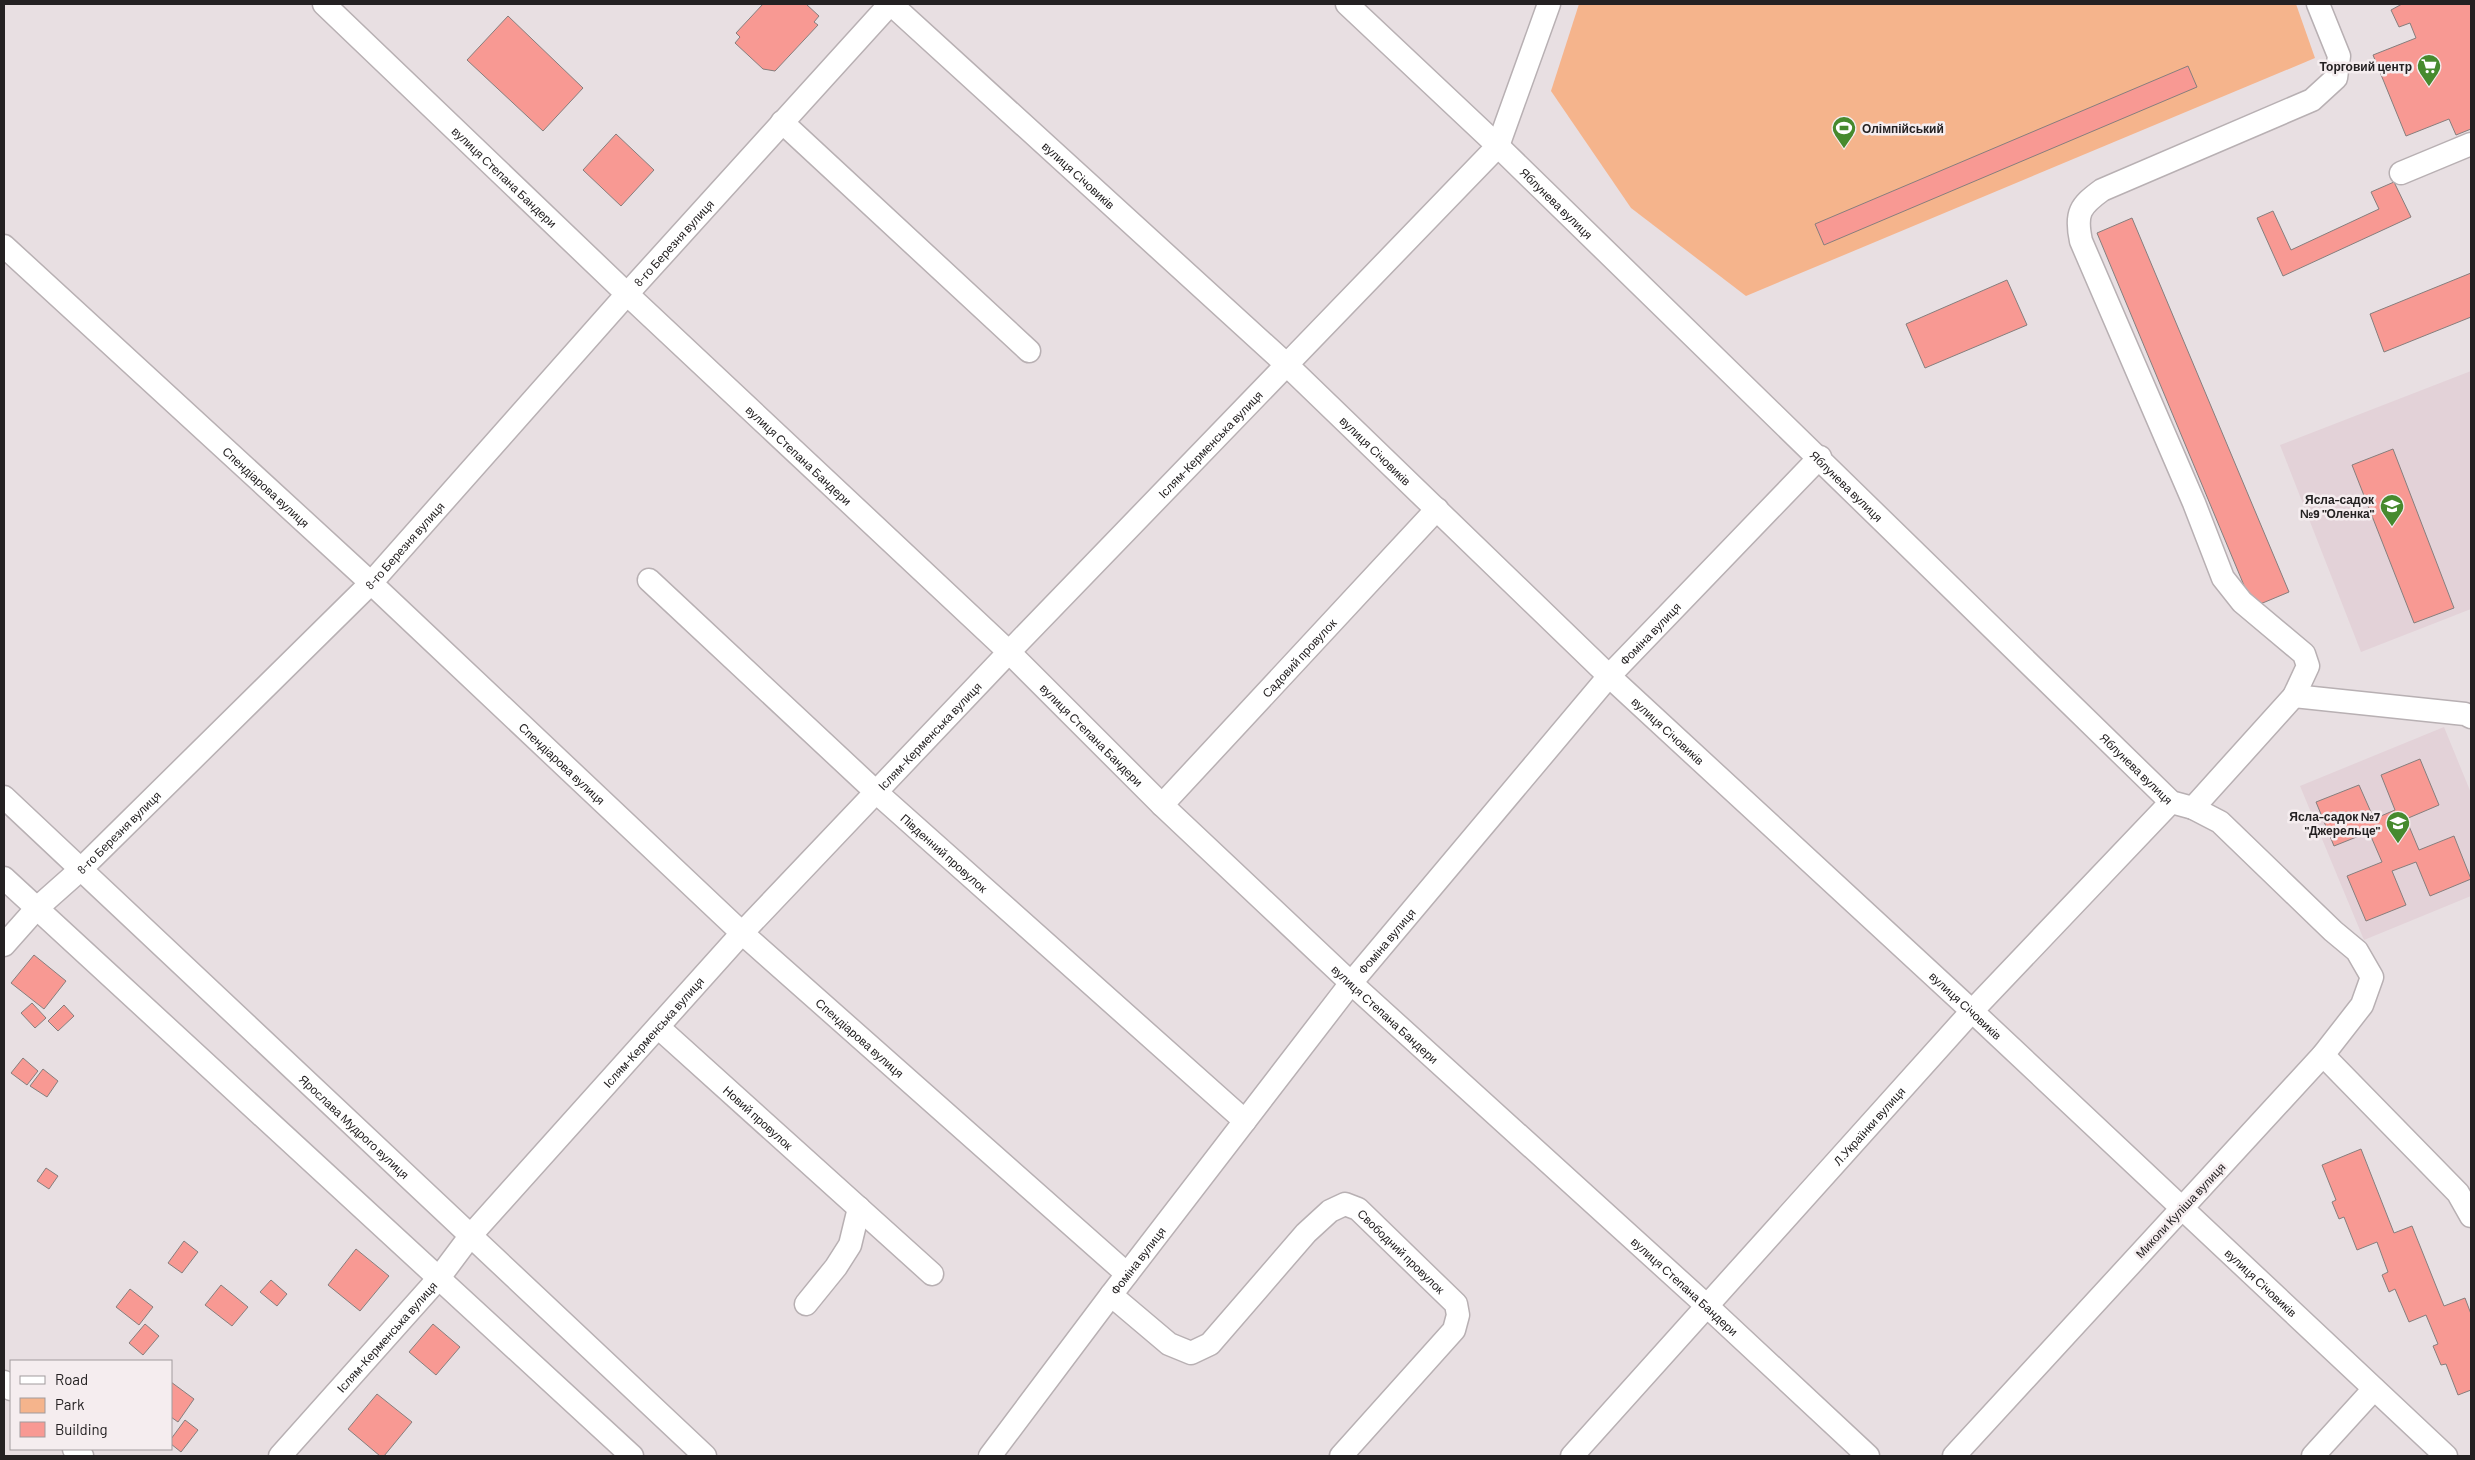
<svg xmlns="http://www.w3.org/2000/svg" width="2475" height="1460" font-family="Barlow,sans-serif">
<rect width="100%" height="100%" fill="#e8dfe2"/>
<path fill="#e3d2d8" d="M 2471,371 L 2471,609 L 2361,652 L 2280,445 Z
M 2444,727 L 2471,793 L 2471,896 L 2364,940 L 2300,786 Z"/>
<path fill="#f5b48c" d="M 1579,4 L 2296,4 L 2315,58 L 1746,296 L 1631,208 L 1551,91 Z"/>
<path fill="#f89993" stroke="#867e7d" d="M 763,4 L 806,4 L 819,16 L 814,22 L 818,25 L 775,71 L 763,69 L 735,43 L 740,37 L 736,33 Z
M 2402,4 L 2471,4 L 2471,129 L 2456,135 L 2449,119 L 2406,136 L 2373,55 L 2416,38 L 2410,23 L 2399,27 L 2391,10 Z
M 508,16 L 583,88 L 543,131 L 467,60 Z
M 2188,66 L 2197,87 L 1824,245 L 1815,224 Z
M 616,134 L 654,170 L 621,206 L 583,170 Z
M 2394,182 L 2411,217 L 2283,276 L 2257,218 L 2273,211 L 2291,250 L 2379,209 L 2371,192 Z
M 2132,218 L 2289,592 L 2253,607 L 2097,233 Z
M 2471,273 L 2471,317 L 2384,352 L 2370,314 Z
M 2007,280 L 2027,325 L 1925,368 L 1906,324 Z
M 2393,449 L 2454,608 L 2414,623 L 2352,465 Z
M 2420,759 L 2439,805 L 2406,819 L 2419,850 L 2454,836 L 2471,879 L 2430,896 L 2416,862 L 2392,871 L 2406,905 L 2366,921 L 2347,876 L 2382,862 L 2369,832 L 2334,846 L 2316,802 L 2359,785 L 2374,819 L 2395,810 L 2381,775 Z
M 34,955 L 66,981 L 44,1009 L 11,983 Z
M 32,1003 L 46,1018 L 35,1028 L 21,1013 Z
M 64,1005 L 74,1016 L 58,1031 L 48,1021 Z
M 23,1058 L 38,1071 L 27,1085 L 11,1073 Z
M 43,1069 L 58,1081 L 47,1097 L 30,1086 Z
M 2361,1149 L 2394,1233 L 2412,1226 L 2444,1306 L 2465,1298 L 2471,1314 L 2471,1390 L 2458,1395 L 2446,1364 L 2441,1365 L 2433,1346 L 2438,1344 L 2426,1315 L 2409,1322 L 2395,1289 L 2389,1292 L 2382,1275 L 2388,1272 L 2377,1242 L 2357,1250 L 2344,1217 L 2339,1219 L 2332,1202 L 2336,1200 L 2322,1165 Z
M 46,1168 L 58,1176 L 49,1189 L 37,1181 Z
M 184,1241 L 198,1252 L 182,1273 L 168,1263 Z
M 356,1249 L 389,1276 L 360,1311 L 328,1285 Z
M 271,1280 L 287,1294 L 277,1306 L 260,1292 Z
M 221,1285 L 248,1307 L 232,1326 L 205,1305 Z
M 130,1289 L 153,1307 L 139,1325 L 116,1307 Z
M 145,1324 L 159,1336 L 143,1355 L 129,1343 Z
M 433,1324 L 460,1347 L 436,1375 L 409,1352 Z
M 171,1382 L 194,1399 L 178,1422 L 171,1417 Z
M 377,1394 L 412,1422 L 384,1456 L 380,1456 L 348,1429 Z
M 185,1420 L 198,1430 L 181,1452 L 171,1444 L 171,1439 Z"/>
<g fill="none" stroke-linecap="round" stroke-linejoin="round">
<g stroke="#b8b0b3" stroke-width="25">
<g id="minor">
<path id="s1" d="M 324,4 L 627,294 L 1009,652 L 1162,805 L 1351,983 L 1707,1306 L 1868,1456"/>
<path id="s2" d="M 891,4 L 1287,365 L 1609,676 L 1972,1011 L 2446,1456"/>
<path id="s3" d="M 1347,4 L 1498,146 L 2171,802 L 2193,808 L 2220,822 L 2333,931 L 2357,951 L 2372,977 L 2362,1005 L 2323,1055 L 1954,1456"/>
<path d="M 782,122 L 1029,351"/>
<path d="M 2401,173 L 2471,144"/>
<path id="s4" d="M 4,246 L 371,583 L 742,933 L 1127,1274"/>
<path id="s5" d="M 649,580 L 876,792 L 1245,1121"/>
<path d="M 2294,696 L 2465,714 L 2471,717"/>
<path id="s6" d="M 4,797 L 705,1456"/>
<path id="s7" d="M 1162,805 L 1437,509"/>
<path d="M 2193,808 L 2294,696 L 2308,666 L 2304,654 L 2242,602 L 2223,578 L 2194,503 L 2081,241 C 2075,213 2080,206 2102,190 L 2312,100 L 2336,78 L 2339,56 L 2318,4"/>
<path d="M 4,878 L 632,1456"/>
<path id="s8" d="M 4,945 L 36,909 L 80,870 L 371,583 L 627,294 L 890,4"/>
<path id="s9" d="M 658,1027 L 932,1274"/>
<path d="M 2323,1055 L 2458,1193 L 2471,1216"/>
<path id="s10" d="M 1111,1295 L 1169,1344 L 1191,1353 L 1210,1344 L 1306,1233 L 1330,1211 L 1345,1204 L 1358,1209 L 1456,1304 L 1458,1315 L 1454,1330 L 1341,1456"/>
<path d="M 806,1304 L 836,1267 L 850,1245 L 859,1208"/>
<path d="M 4,1382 L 11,1389"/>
<path d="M 74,1449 L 82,1456"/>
<path id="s11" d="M 280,1456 L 438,1279 L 471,1235 L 742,933 L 1009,652 L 1498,146 L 1549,4"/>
<path id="s12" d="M 990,1456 L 1111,1295 L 1351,983 L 1609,676 L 1820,457"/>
<path id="s13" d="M 1572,1456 L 1972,1011 L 2171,802"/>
<path d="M 2313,1456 L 2374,1389"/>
</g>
</g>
<use href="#minor" stroke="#fff" stroke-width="22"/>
</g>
<defs>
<g id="supermarket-pin" transform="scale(1.25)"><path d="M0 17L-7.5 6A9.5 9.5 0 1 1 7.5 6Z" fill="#468a2e" stroke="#f5edef"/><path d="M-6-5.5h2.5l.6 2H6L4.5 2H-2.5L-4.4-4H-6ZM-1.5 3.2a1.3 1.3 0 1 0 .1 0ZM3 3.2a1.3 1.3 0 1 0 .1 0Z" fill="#fff"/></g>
<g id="stadium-pin" transform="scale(1.25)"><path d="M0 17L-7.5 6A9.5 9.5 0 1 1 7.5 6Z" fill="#468a2e" stroke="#f5edef"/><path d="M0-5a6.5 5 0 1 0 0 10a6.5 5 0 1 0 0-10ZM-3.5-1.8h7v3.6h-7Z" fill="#fff"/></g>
<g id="school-pin" transform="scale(1.25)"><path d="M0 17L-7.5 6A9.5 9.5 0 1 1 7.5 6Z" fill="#468a2e" stroke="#f5edef"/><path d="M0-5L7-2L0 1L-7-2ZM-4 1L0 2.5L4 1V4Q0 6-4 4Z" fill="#fff"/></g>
</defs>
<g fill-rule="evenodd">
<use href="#supermarket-pin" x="2429" y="66"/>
<use href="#stadium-pin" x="1844" y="128"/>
<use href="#school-pin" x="2392" y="506"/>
<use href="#school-pin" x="2398" y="823"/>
</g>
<g text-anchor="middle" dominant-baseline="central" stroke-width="5" stroke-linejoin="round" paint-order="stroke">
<g font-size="12" font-weight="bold" fill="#242122" stroke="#f5edef" text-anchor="end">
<text x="2412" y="66">Торговий центр</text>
<text x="1862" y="128" text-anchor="start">Олімпійський</text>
<text x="2374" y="499">Ясла-садок<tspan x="2374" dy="14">№9 "Оленка"</tspan></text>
<text x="2380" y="816">Ясла-садок №7<tspan x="2380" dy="14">"Джерельце"</tspan></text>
</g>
<g font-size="12" fill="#242122" stroke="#f5edef">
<text stroke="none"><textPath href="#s2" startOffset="254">вулиця Січовиків</textPath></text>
<text stroke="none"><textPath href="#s1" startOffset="250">вулиця Степана Бандери</textPath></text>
<text stroke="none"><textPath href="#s3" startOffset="289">Яблунева вулиця</textPath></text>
<text stroke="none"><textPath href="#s8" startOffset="971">8-го Березня вулиця</textPath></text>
<text stroke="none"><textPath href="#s11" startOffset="1375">Іслям-Керменська вулиця</textPath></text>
<text stroke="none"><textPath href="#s2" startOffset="659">вулиця Січовиків</textPath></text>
<text stroke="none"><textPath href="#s1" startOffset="655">вулиця Степана Бандери</textPath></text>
<text stroke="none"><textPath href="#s3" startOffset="694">Яблунева вулиця</textPath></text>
<text stroke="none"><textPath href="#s4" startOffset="356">Спендіарова вулиця</textPath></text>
<text stroke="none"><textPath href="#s8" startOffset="566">8-го Березня вулиця</textPath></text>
<text stroke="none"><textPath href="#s12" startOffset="1055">Фоміна вулиця</textPath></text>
<text stroke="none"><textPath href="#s7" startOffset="201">Садовий провулок</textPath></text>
<text stroke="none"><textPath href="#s2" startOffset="1064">вулиця Січовиків</textPath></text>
<text stroke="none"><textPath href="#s1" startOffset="1060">вулиця Степана Бандери</textPath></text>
<text stroke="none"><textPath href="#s11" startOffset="970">Іслям-Керменська вулиця</textPath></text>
<text stroke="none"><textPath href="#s4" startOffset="761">Спендіарова вулиця</textPath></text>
<text stroke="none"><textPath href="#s3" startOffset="1099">Яблунева вулиця</textPath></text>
<text stroke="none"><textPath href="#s8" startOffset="161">8-го Березня вулиця</textPath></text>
<text stroke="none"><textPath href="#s5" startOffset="402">Південний провулок</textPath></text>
<text stroke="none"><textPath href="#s12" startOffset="650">Фоміна вулиця</textPath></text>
<text stroke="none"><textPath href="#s2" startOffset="1469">вулиця Січовиків</textPath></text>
<text stroke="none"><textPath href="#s1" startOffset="1465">вулиця Степана Бандери</textPath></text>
<text stroke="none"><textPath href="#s11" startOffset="565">Іслям-Керменська вулиця</textPath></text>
<text stroke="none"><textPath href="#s4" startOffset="1166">Спендіарова вулиця</textPath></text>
<text stroke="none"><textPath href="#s9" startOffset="135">Новий провулок</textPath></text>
<text stroke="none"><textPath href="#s6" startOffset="481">Ярослава Мудрого вулиця</textPath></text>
<text stroke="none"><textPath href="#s13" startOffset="444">Л.Українки вулиця</textPath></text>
<text transform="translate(2180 1210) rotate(-47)">Миколи Куліша вулиця</text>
<text stroke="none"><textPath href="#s10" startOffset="391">Свободний провулок</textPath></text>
<text stroke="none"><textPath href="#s12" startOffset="245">Фоміна вулиця</textPath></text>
<text stroke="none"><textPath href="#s2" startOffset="1874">вулиця Січовиків</textPath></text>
<text stroke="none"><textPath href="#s1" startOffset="1870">вулиця Степана Бандери</textPath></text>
<text stroke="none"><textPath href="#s11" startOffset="160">Іслям-Керменська вулиця</textPath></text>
</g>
</g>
<rect width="2475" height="1460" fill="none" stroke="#242122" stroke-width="10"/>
<rect x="10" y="1360" width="162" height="90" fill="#f5edef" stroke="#a19b9d"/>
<rect x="20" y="1376" width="25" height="8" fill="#ffffff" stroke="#a19b9d"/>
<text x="55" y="1385" font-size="15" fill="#242122">Road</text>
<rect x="20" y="1398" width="25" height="15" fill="#f5b48c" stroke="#a19b9d"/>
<text x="55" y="1410" font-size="15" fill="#242122">Park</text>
<rect x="20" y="1422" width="25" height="15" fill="#f89993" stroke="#a19b9d"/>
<text x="55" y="1435" font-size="15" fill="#242122">Building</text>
</svg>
